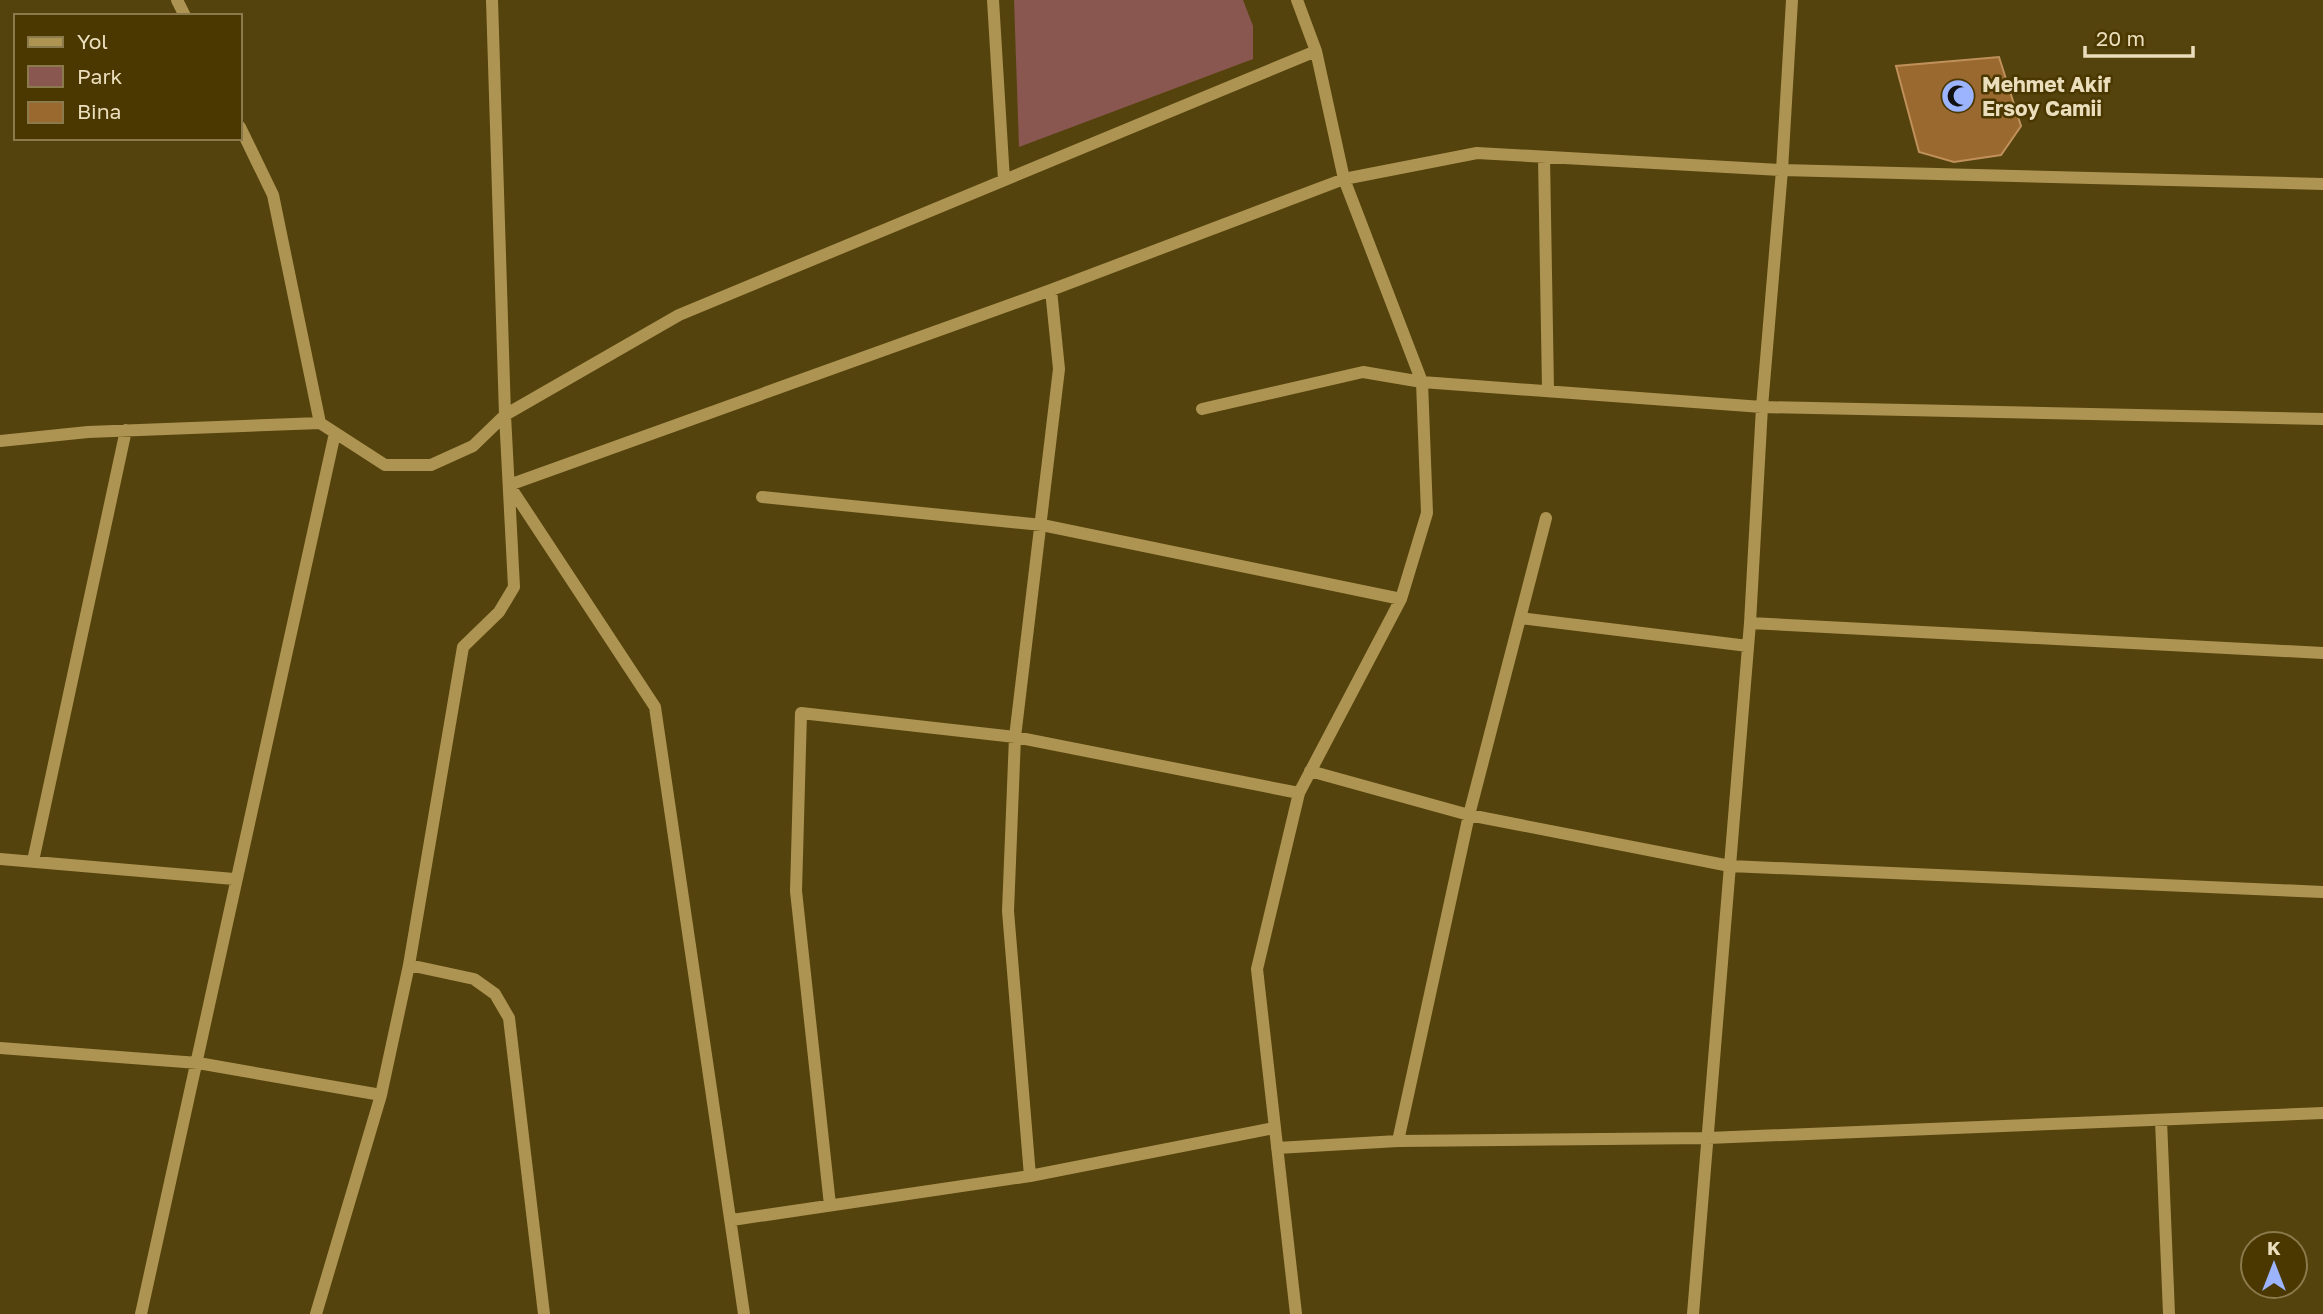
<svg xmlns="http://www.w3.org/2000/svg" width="2323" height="1314" font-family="'Golos Text',sans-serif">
<rect width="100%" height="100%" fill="#55430d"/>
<path fill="#89574f" d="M 1014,0 L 1243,0 L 1253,26 L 1253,59 L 1019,147 Z"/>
<path fill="#99692f" stroke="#bf905a" stroke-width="2" d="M 1999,57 L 2021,126 L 2001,155 L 1954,162 L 1919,152 L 1896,66 Z"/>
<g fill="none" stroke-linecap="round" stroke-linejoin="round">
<path stroke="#ad9452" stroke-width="12" d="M 177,0 L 185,16
M 993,0 L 1004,180
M 240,127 L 273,195 L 320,423
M 1544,157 L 1548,389
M 1202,409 L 1363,372 L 1422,382 L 1762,407 L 2323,419
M 0,441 L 88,432 L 320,423 L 385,465 L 431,465 L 473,446 L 505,415 L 679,315 L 1316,51
M 762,497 L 1042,525 L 1401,599
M 1520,618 L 1748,646
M 1750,623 L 2323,653
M 1310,771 L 1469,815 L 1730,866 L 2323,892
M 0,859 L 234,879
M 33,861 L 126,430
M 409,965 L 474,979 L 495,994 L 509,1018 L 544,1314
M 0,1048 L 198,1063 L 381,1095
M 2161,1120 L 2169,1314
M 1398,1141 L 1469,815 L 1546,518
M 1277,1148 L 1398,1141 L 1708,1138 L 2323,1113
M 1030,1176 L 1008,911 L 1015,737 L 1059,369 L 1051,290
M 830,1205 L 796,891 L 801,713 L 1015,737 L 1299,793
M 732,1220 L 1030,1176 L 1274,1128
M 141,1314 L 335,433
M 316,1314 L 381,1095 L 409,965 L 463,647 L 499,612 L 514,587 L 505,415 L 492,0
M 744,1314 L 655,707 L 509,485 L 1051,290 L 1344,179 L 1477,153 L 1782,170 L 2323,184
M 1296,1314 L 1257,969 L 1299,793 L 1401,599 L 1427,513 L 1422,382 L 1344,179 L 1316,51 L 1297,0
M 1693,1314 L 1750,623 L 1762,407 L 1782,170 L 1792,0"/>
</g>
<defs>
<g id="mosque-disc" transform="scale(1.75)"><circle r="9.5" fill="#9bb4fd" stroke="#4a3800"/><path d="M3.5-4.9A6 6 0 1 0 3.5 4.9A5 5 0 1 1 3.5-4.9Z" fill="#111"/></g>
</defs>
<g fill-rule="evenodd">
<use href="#mosque-disc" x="1958" y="96"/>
</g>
<g text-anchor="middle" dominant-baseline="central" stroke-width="5" stroke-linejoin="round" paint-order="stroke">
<g font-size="21" font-weight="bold" fill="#ebdebd" stroke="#4a3800" text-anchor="start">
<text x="1982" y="84">Mehmet Akif<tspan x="1982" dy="24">Ersoy Camii</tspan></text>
</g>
</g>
<rect x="14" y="14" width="228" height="126" fill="#4a3800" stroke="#8a7a4c" stroke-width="2"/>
<rect x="28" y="37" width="35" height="10" fill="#ad9452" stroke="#8a7a4c" stroke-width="2"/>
<text x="77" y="49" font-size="21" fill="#ebdebd">Yol</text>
<rect x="28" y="66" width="35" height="21" fill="#89574f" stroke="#8a7a4c" stroke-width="2"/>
<text x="77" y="84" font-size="21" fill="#ebdebd">Park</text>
<rect x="28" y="102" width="35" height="21" fill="#99692f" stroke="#8a7a4c" stroke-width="2"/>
<text x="77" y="119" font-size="21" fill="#ebdebd">Bina</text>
<g transform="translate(2274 1265)"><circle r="33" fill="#4a3800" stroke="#8a7a4c" stroke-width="2"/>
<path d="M0-5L12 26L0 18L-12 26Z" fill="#9bb4fd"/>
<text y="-10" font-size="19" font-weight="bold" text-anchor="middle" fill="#ebdebd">K</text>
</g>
<path d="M2085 46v10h108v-10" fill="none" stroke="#ebdebd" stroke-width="3.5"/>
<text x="2096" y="46" font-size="21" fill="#ebdebd" stroke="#4a3800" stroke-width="5" paint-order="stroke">20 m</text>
</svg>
